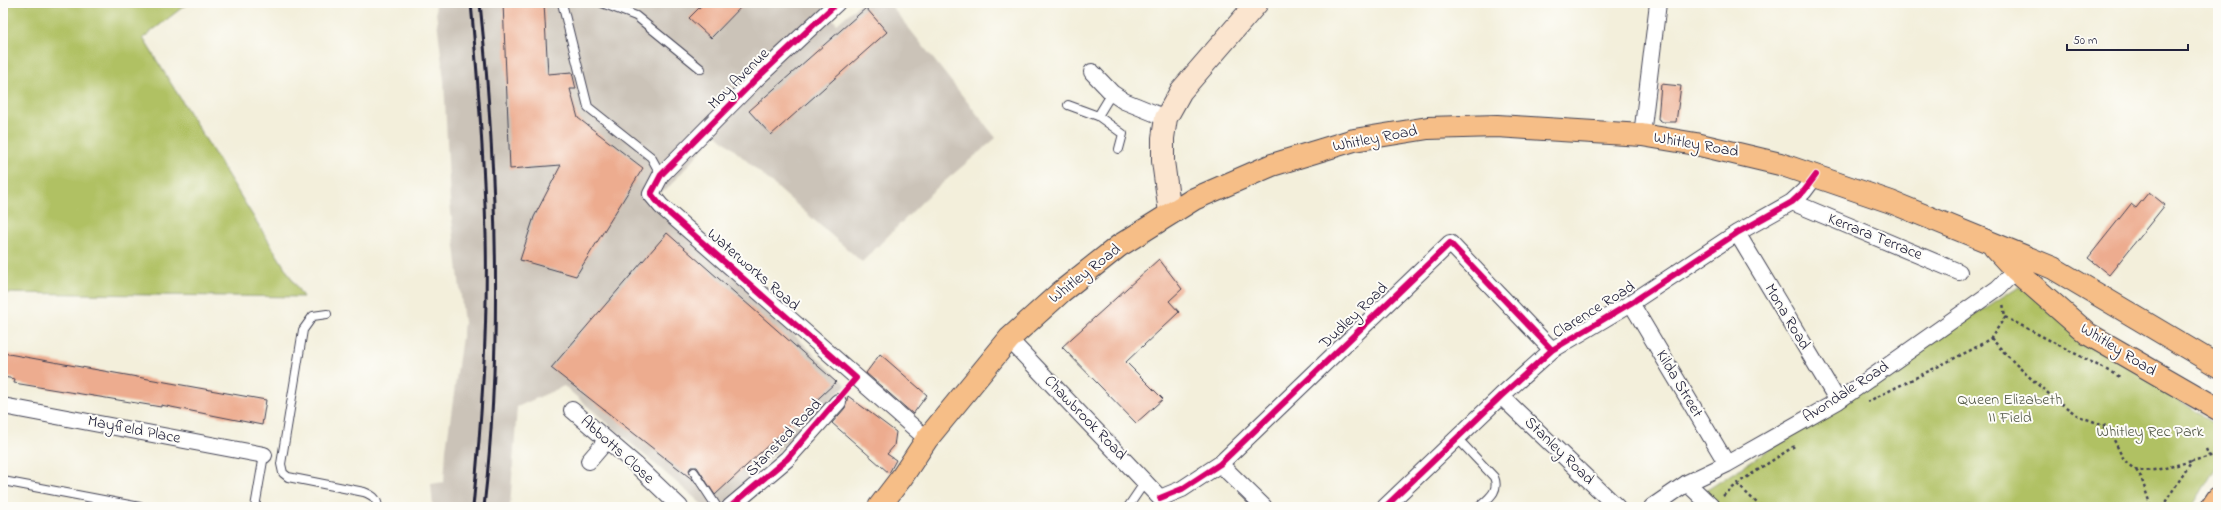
<svg xmlns="http://www.w3.org/2000/svg" width="2221" height="510" font-family="'Indie Flower',sans-serif">
<rect width="100%" height="100%" fill="#fdfcf7"/>
<filter id="ink" filterUnits="userSpaceOnUse"><feTurbulence type="fractalNoise" baseFrequency=".025" numOctaves="2"/><feDisplacementMap in="SourceGraphic" scale="8" xChannelSelector="R" yChannelSelector="G"/><feConvolveMatrix kernelMatrix="1 2 1 2 8 2 1 2 1" color-interpolation-filters="sRGB"/></filter>
<filter id="wash" filterUnits="userSpaceOnUse"><feTurbulence type="fractalNoise" baseFrequency=".012" numOctaves="4" result="noise"/><feDisplacementMap in="SourceGraphic" scale="16" xChannelSelector="R" yChannelSelector="G"/><feGaussianBlur stdDeviation="0.9" result="paint"/><feColorMatrix in="noise" values="0 0 0 0 0 0 0 0 0 0 0 0 0 0 0 0 0 1.4 0 .05"/><feComposite in="paint" operator="in"/></filter>
<g filter="url(#wash)">
<rect width="100%" height="100%" fill="#f3efdb"/>
<path fill="#cbc3b8" d="M 435,3 L 820,3 L 837,24 L 861,3 L 889,3 L 996,138 L 932,192 L 862,262 L 716,134 L 666,190 L 651,196 L 846,385 L 720,507 L 705,507 L 564,386 L 517,407 L 510,507 L 433,507 L 431,484 L 444,482 L 446,449 L 464,323 L 450,203 L 444,81 Z"/>
<path fill="#b0c164" stroke="#697250" d="M 3,3 L 188,3 L 143,38 L 303,297 L 3,293 Z
M 2019,286 L 2133,369 L 2218,426 L 2218,464 L 2192,507 L 1720,507 L 1704,492 Z"/>
<g id="blocks">
<path fill="#edac8f" d="M 503,3 L 544,3 L 548,74 L 572,72 L 576,89 L 570,89 L 578,118 L 643,168 L 576,276 L 520,260 L 534,217 L 561,165 L 510,169 Z
M 704,3 L 745,3 L 711,38 L 689,18 Z
M 866,8 L 887,32 L 771,135 L 749,111 Z
M 1661,84 L 1681,86 L 1676,122 L 1663,122 L 1658,119 Z
M 2149,192 L 2165,205 L 2109,275 L 2088,258 L 2131,204 L 2136,208 Z
M 667,233 L 836,382 L 715,495 L 697,467 L 691,467 L 689,470 L 693,480 L 551,368 Z
M 1159,259 L 1182,289 L 1169,301 L 1179,312 L 1126,362 L 1163,399 L 1136,423 L 1062,347 Z
M 3,353 L 266,400 L 262,425 L 161,405 L 161,407 L 14,383 L 15,379 L 3,377 Z
M 880,354 L 927,395 L 913,414 L 866,373 Z
M 848,396 L 896,432 L 894,446 L 887,454 L 896,460 L 889,473 L 832,423 L 845,408 Z"/>
</g>
</g>
<g filter="url(#ink)">
<use href="#blocks" fill-opacity="0" stroke="#414153" stroke-width="1"/>
<g fill="none" stroke-linecap="round" stroke-linejoin="round">
<g stroke="#414153" stroke-width="10">
<path id="lane" d="M 562,3 L 588,107 L 651,157 L 661,175
M 602,3 L 636,16 L 701,69
M 1112,93 L 1098,116 L 1123,134 L 1119,149
M 1068,105 L 1098,116
M 327,314 L 313,316 L 303,330 L 281,464 L 283,473 L 288,477 L 364,492 C 372,495 377,498 378,507
M 1457,438 L 1494,477 C 1500,491 1489,498 1479,507
M 694,472 L 717,507
M 3,481 L 140,507
M 255,507 L 264,455
M 1128,507 L 1145,482"/>
</g>
<g stroke="#414153" stroke-width="18">
<path id="street" d="M 837,3 L 755,80 L 661,175 L 651,194 L 661,206 L 927,439
M 1092,72 L 1112,93 L 1124,101 L 1166,118
M 1642,135 L 1658,3
M 1792,202 L 1959,272
M 1737,233 L 1838,401
M 1631,303 L 1727,464
M 1009,339 L 1160,498
M 1501,396 L 1617,507
M 3,406 L 264,455
M 572,410 L 635,464 L 680,507
M 589,461 L 607,440
M 1220,464 L 1264,507
M 1687,483 L 1712,507
M 1160,498 L 1182,489 L 1220,464 L 1450,243 L 1552,350
M 730,507 L 787,459 L 838,402
M 1385,507 L 1501,396 L 1552,350 L 1631,303 L 1737,233 L 1792,202 L 1804,191 L 1816,175
M 1652,507 L 1687,483 L 1727,464 L 1838,401 L 1998,288 L 2022,264"/>
</g>
<g stroke="#414153" stroke-width="24">
<path id="secondary" d="M 1170,213 L 1163,161 L 1163,138 L 1166,118 L 1181,91 L 1257,3"/>
</g>
<g stroke="#414153" stroke-width="24">
<path id="primary" d="M 1994,247 L 2016,271 L 2088,334 L 2218,409
M 879,507 L 902,477 L 927,439 L 1009,339 L 1061,292 L 1119,246 L 1194,199 L 1272,165 L 1354,140 L 1428,128 L 1497,126 L 1642,135 L 1696,144 L 1780,164 L 1891,202 L 2053,268 L 2218,366
M 2212,507 L 2218,498"/>
</g>
<path stroke="#414153" stroke-width="2.5" stroke-dasharray="3 3" stroke-linecap="butt" d="M 2005,317 L 2122,378
M 1991,338 C 2017,367 2045,393 2077,415 C 2086,420 2097,421 2105,428 C 2118,439 2118,460 2135,469 C 2147,475 2179,464 2192,461
M 1867,402 L 1973,349 L 1991,338 L 2005,317 L 2003,303
M 2103,426 L 2107,423
M 2206,449 L 2209,456
M 2136,470 L 2141,477 L 2151,507
M 1737,484 L 1761,507
M 1723,496 L 1741,481 L 1796,445
M 2162,507 L 2192,461 L 2218,454"/>
<use href="#lane" stroke="#fff" stroke-width="8"/>
<use href="#street" stroke="#fff" stroke-width="16"/>
<use href="#secondary" stroke="#fbe5cf" stroke-width="22"/>
<use href="#primary" stroke="#f6be87" stroke-width="22"/>
<path stroke="#22223b" stroke-width="3" d="M 471,3 C 478,80 484,158 486,235 C 488,326 482,417 473,507
M 480,3 C 497,170 503,340 484,507"/>
<g stroke="#fdfcf7" stroke-width="8">
<path id="cycleway" d="M 1160,498 L 1182,489 L 1220,464 L 1450,243 L 1552,350
M 730,507 L 787,459 L 856,378 L 661,206 L 651,194 L 661,175 L 755,80 L 837,3
M 1385,507 L 1501,396 L 1552,350 L 1631,303 L 1737,233 L 1792,202 L 1804,191 L 1816,175"/>
</g>
<use href="#cycleway" stroke="#d6006c" stroke-width="6"/>
</g>
</g>
<g text-anchor="middle" dominant-baseline="central" stroke-width="4" stroke-linejoin="round" paint-order="stroke">
<g font-size="16" fill="#22223b" stroke="#fdfcf7">
<text transform="translate(739 79) rotate(-45)">Moy Avenue</text>
<text transform="translate(1375 139) rotate(-11)">Whitley Road</text>
<text transform="translate(1696 145) rotate(10)">Whitley Road</text>
<text transform="translate(1875 237) rotate(22)">Kerrara Terrace</text>
<text transform="translate(753 270) rotate(41)">Waterworks Road</text>
<text transform="translate(1085 274) rotate(-38)">Whitley Road</text>
<text transform="translate(1594 310) rotate(-32)">Clarence Road</text>
<text transform="translate(1354 316) rotate(-44)">Dudley Road</text>
<text transform="translate(1787 317) rotate(59)">Mona Road</text>
<text transform="translate(2118 350) rotate(32)">Whitley Road</text>
<text transform="translate(1679 384) rotate(59)">Kilda Street</text>
<text transform="translate(1846 392) rotate(-33)">Avondale Road</text>
<text transform="translate(1085 418) rotate(46)">Chawbrook Road</text>
<text transform="translate(134 430) rotate(11)">Mayfield Place</text>
<text transform="translate(784 438) rotate(-46)">Stansted Road</text>
<text transform="translate(617 450) rotate(42)">Abbotts Close</text>
<text transform="translate(1559 451) rotate(44)">Stanley Road</text>
</g>
<g font-size="16" fill="#545a49" stroke="#fdfcf7">
<text x="2010" y="400">Queen Elizabeth<tspan x="2010" dy="18">II Field</tspan></text>
<text x="2150" y="432">Whitley Rec Park</text>
</g>
</g>
<rect width="2221" height="510" fill="none" stroke="#fdfcf7" stroke-width="16"/>
<path d="M2067 44v6h121v-6" fill="none" stroke="#22223b" stroke-width="2"/>
<text x="2073" y="44" font-size="12" fill="#22223b" stroke="#fdfcf7" stroke-width="3" paint-order="stroke">50 m</text>
</svg>
